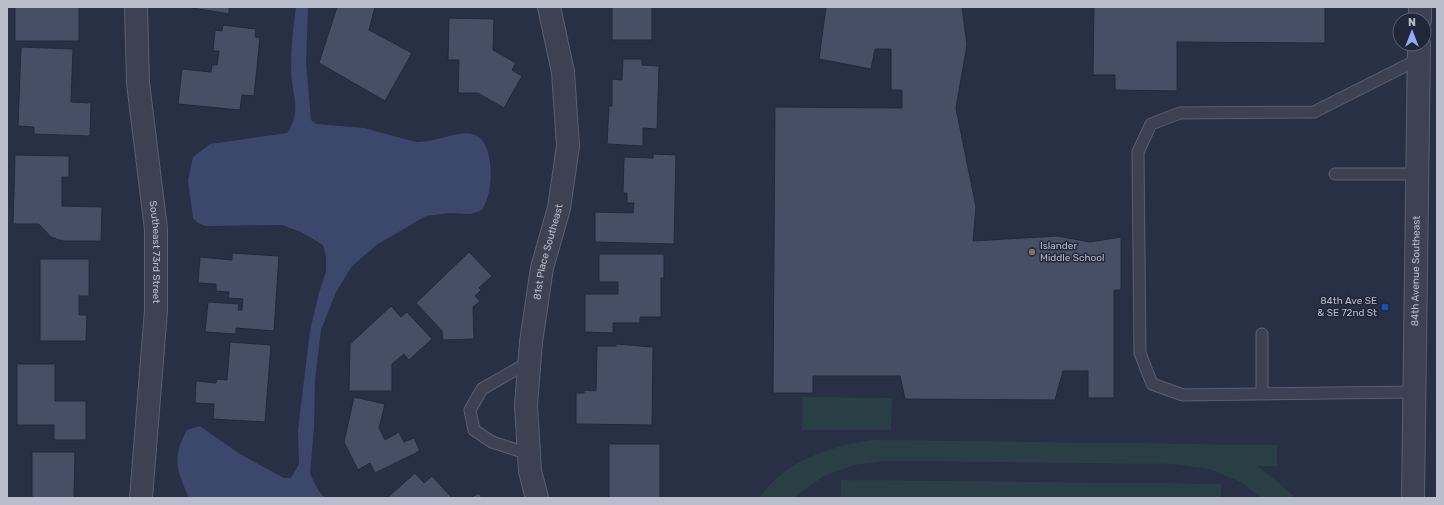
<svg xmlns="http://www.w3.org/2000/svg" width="1444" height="505" font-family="Rubik,sans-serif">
<rect width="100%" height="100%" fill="#273044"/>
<path fill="#293e45" d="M 802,397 L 892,398 L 891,430 L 802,430 Z
M 871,440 L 1277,445 L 1277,466 L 1257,466 L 1273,478 L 1296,498 L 1261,498 L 1241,482 L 1209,469 L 1175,464 L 886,461 L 854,465 L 824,476 L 793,498 L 759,498 C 785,461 828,447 871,440 Z
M 841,480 L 1221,484 L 1221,498 L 841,498 Z"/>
<path fill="#3b486b" d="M 296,7 L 308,7 L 306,63 L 311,120 L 316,124 L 364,128 L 416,142 C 447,143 484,112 490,163 C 492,179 490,196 482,210 L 471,214 L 450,213 L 426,216 L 378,244 L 352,266 L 336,292 L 321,330 L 315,379 L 314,427 L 310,474 L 318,490 L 325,498 L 189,498 C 177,470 171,459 187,430 L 200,426 L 238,453 L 284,478 L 291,478 L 299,464 L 298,430 L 310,331 L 319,293 L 326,272 L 326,256 L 323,245 L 301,232 L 282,225 L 206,226 L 198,223 L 193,218 L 188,180 L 193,157 L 210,144 L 287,133 C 303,110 291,94 291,68 C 291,48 293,27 296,7 Z"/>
<path fill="#464f66" stroke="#22293b" d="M 15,7 L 79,7 L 79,41 L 15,41 Z
M 187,7 L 229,7 L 229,14 Z
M 337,7 L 375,7 L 369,30 L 412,53 L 385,101 L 319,63 Z
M 596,7 L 652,7 L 652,40 L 612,40 L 612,7 Z
M 826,7 L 962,7 L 967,45 L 956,108 L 976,207 L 973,241 L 1057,236 L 1090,242 L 1121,237 L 1121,290 L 1114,290 L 1114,398 L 1088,398 L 1088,371 L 1063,371 L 1055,400 L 905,399 L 900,376 L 813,376 L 813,393 L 773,393 L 775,107 L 902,108 L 902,90 L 891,90 L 891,49 L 875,49 L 871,69 L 819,59 Z
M 1094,7 L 1325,7 L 1325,43 L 1177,42 L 1177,91 L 1115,90 L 1115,75 L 1093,75 Z
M 449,18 L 494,19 L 493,50 L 516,63 L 512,70 L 522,76 L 504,108 L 478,93 L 458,93 L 459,60 L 448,60 Z
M 223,25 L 256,29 L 255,37 L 260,38 L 254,96 L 242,95 L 240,110 L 178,104 L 182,69 L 211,72 L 212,65 L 217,65 L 219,51 L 213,51 L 215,30 L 222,31 Z
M 21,47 L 73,49 L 71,102 L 91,103 L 90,136 L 34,134 L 34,127 L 18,126 Z
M 623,59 L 642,59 L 642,65 L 659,66 L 657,129 L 643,128 L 643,146 L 607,144 L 609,106 L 612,106 L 612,79 L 622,80 Z
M 653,154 L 676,155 L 674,244 L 595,242 L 595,212 L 633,213 L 634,203 L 627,203 L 627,193 L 623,193 L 624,157 L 653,158 Z
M 15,155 L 69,156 L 69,177 L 62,177 L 62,206 L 102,207 L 101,241 L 63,241 L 51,237 L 39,224 L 13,224 Z
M 469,252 L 492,276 L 479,288 L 481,290 L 475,296 L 480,301 L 473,307 L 474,339 L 443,340 L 442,331 L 416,303 Z
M 232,253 L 279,256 L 274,331 L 236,328 L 236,334 L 205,332 L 208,302 L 239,304 L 238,310 L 242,310 L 243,299 L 228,298 L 229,292 L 216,291 L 216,284 L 198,283 L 200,257 L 232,260 Z
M 599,254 L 664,254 L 664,278 L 661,278 L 661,317 L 640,317 L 640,323 L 613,323 L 613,333 L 585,332 L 585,294 L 618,294 L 618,282 L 599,282 Z
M 40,259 L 89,259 L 89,296 L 79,296 L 79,315 L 87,315 L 86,341 L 40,341 Z
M 391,306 L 401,317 L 407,312 L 432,339 L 409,360 L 404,354 L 392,364 L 392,391 L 349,391 L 350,344 Z
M 230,342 L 271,345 L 265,422 L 213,419 L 214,404 L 195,403 L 196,381 L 216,383 L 217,379 L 227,380 Z
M 616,344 L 653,347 L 652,425 L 576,424 L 576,393 L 584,393 L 584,390 L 596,391 L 597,346 L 616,346 Z
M 17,364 L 55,364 L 55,401 L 86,401 L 86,440 L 54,440 L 54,425 L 17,425 Z
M 354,397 L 385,404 L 379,428 L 385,440 L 399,432 L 404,442 L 414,438 L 420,451 L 375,473 L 370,463 L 358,470 L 344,442 Z
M 609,444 L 660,444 L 660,498 L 609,498 Z
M 32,452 L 75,452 L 74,498 L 79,498 L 32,498 Z
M 415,473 L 424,483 L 432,476 L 452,498 L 387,498 Z
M 479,493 L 482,498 L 470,498 Z"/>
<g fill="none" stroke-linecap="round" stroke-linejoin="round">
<g stroke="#5a6071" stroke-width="13">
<path id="lane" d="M 1335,174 L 1417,174
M 1262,334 L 1262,394
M 1414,392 L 1183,395 L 1152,384 L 1140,353 L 1138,152 L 1151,124 L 1180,113 L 1314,112 L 1419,59
M 529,454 L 492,442 L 474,430 L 470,410 L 482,389 L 529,362"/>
</g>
<g stroke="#5a6071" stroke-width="24">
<g id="street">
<path id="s1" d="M 136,7 L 138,83 L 156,229 L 156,310 L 141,498"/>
<path d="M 1420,20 L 1420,7"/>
<path id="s2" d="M 537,498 L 530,471 L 526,405 L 531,342 L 542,268 L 559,208 L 568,146 L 563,72 L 549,7"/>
<path id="s3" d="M 1413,498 L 1419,44"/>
</g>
</g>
<use href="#lane" stroke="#3c4254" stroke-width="11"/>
<use href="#street" stroke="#3c4254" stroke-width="22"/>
</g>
<circle fill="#8d6e63" stroke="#202739" stroke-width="1.5" cx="1032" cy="252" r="4"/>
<rect fill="#1a4fb4" stroke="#202739" stroke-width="1.5" x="1381" y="303" width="8" height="8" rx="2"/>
<g text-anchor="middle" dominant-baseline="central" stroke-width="3" stroke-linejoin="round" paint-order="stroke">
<g font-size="10" fill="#b9becd" stroke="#202739" text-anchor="start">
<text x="1040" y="246">Islander<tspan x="1040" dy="12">Middle School</tspan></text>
<text x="1377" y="301" text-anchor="end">84th Ave SE<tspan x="1377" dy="12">&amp; SE 72nd St</tspan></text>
</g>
<g font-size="10" fill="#b9becd" stroke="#202739">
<text stroke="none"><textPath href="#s1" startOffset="246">Southeast 73rd Street</textPath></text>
<text stroke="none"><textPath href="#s2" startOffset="249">81st Place Southeast</textPath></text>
<text stroke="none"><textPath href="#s3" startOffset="227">84th Avenue Southeast</textPath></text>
</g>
</g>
<rect width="1444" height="505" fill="none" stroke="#b9becd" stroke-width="16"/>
<g transform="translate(1412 32)"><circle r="19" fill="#202739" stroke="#5d6374"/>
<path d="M0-3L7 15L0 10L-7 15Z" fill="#92abf9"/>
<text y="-6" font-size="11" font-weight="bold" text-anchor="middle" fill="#b9becd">N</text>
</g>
</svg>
